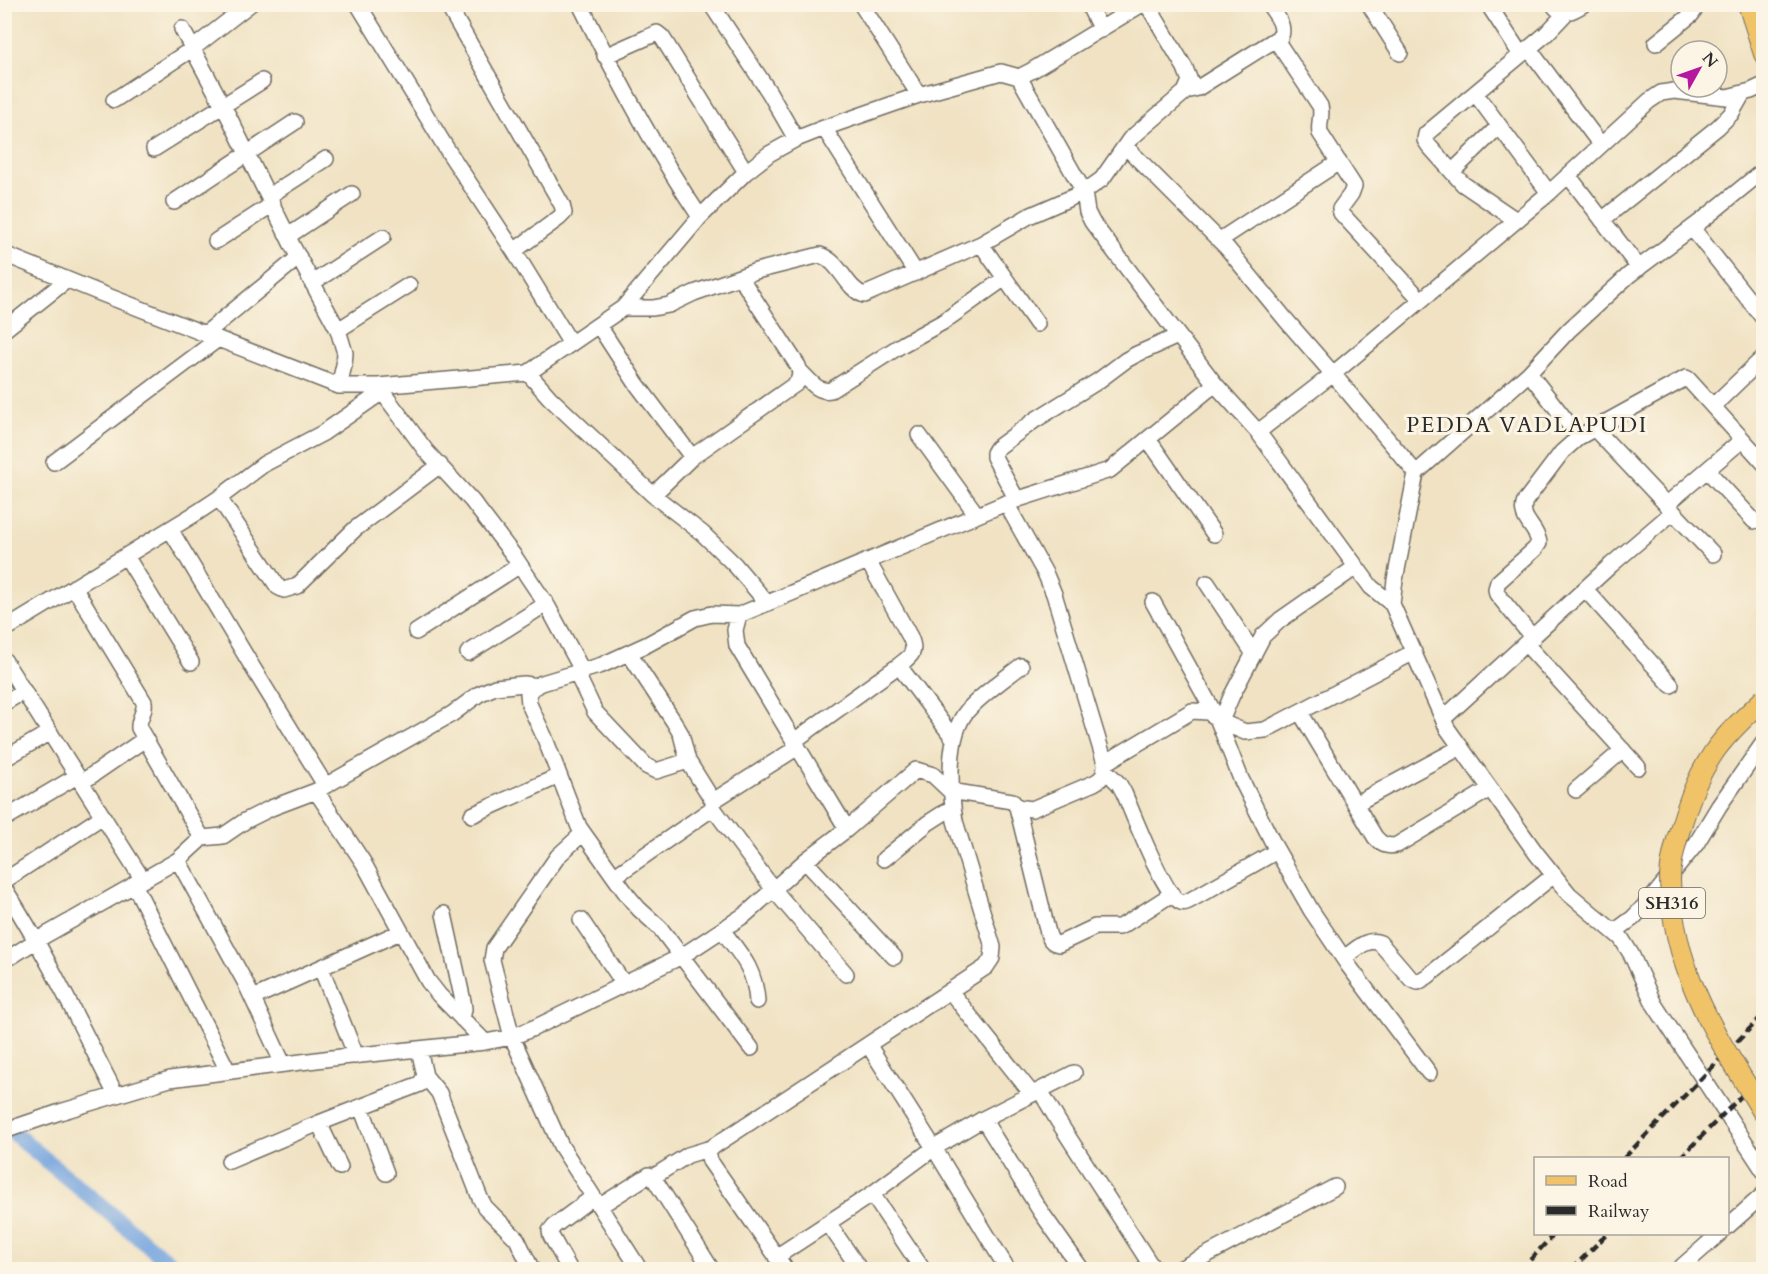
<svg xmlns="http://www.w3.org/2000/svg" width="1768" height="1274" font-family="Cardo,serif">
<rect width="100%" height="100%" fill="#fcf5e5"/>
<filter id="ink" filterUnits="userSpaceOnUse"><feTurbulence type="fractalNoise" baseFrequency=".0167" numOctaves="2"/><feDisplacementMap in="SourceGraphic" scale="12" xChannelSelector="R" yChannelSelector="G"/><feConvolveMatrix kernelMatrix="1 2 1 2 8 2 1 2 1" color-interpolation-filters="sRGB"/></filter>
<filter id="wash" filterUnits="userSpaceOnUse"><feTurbulence type="fractalNoise" baseFrequency=".008" numOctaves="4" result="noise"/><feDisplacementMap in="SourceGraphic" scale="24" xChannelSelector="R" yChannelSelector="G"/><feGaussianBlur stdDeviation="1.35" result="paint"/><feColorMatrix in="noise" values="0 0 0 0 0 0 0 0 0 0 0 0 0 0 0 0 0 1.4 0 .05"/><feComposite in="paint" operator="in"/></filter>
<g filter="url(#wash)">
<rect width="100%" height="100%" fill="#f0e2c3"/>
<g fill="none" stroke-linecap="round" stroke-linejoin="round">
<path stroke="#74a4de" stroke-width="16" d="M 4,1125 L 178,1270"/>
</g>
</g>
<g filter="url(#ink)">
<g fill="none" stroke-linecap="round" stroke-linejoin="round">
<g stroke="#706b60" stroke-width="18">
<path id="minor" d="M 358,4 L 448,151 L 514,251 L 571,344
M 447,4 L 562,205 L 564,213 L 559,218 L 514,251
M 580,4 C 616,77 655,150 700,217
M 711,4 L 769,92 L 796,139
M 861,4 L 919,95
M 1088,4 L 1101,30
M 1147,4 L 1185,68 L 1190,81 L 1185,92 L 1130,139 L 1102,179 L 1084,192 L 1087,212 L 1092,222 L 1215,384
M 1369,4 L 1400,53
M 1488,4 L 1521,55
M 1553,4 C 1562,18 1573,11 1584,4
M 182,29 L 229,117 L 293,247 L 338,330 L 345,353 L 344,365 L 339,386
M 1276,40 L 1320,106 C 1323,115 1318,124 1320,133 L 1354,186 L 1351,194 L 1340,209 L 1341,213 L 1421,300
M 1656,43 L 1691,15 L 1694,11 L 1694,4
M 1529,49 L 1601,145
M 605,56 L 657,33 L 662,37 L 746,172
M 1190,81 L 1190,90 L 1198,88 L 1281,36 C 1285,24 1275,14 1269,4
M 1475,93 L 1549,193
M 114,100 L 192,49 L 250,4
M 824,128 L 916,273
M 1125,146 L 1227,248 L 1286,320 L 1333,374 L 1416,473
M 154,149 L 262,81
M 1764,170 L 1700,222 L 1629,275 L 1569,330 L 1529,373 L 1416,473 L 1395,580 L 1392,604 L 1447,728 L 1536,853 L 1569,894 L 1621,938 L 1631,954 L 1654,1004 L 1764,1171
M 1452,172 L 1499,126
M 1568,175 L 1639,268
M 269,196 L 326,159
M 174,202 L 295,122
M 1516,220 L 1463,184 L 1429,146 L 1425,140 L 1426,134 L 1546,34 L 1566,13
M 1602,220 L 1718,127 L 1731,114 L 1743,93
M 1692,228 L 1764,319
M 288,236 L 352,194
M 1220,240 L 1339,162
M 216,241 L 273,204
M 981,244 L 1037,324
M 4,254 L 100,293 L 339,386 L 378,386 L 528,373 L 623,308 L 700,217 L 746,172 L 769,154 L 796,139 L 824,128 L 919,95 L 1001,72 L 1019,77 L 1031,71 L 1142,4
M 312,283 L 383,237
M 623,308 L 653,308 L 669,305 L 694,293 L 756,271 L 820,255 C 841,262 845,288 864,295 L 981,244 L 1029,216 L 1084,192 L 1019,77
M 599,326 L 636,383 L 692,457
M 4,330 L 67,280
M 338,330 L 409,285
M 205,334 L 299,257
M 801,372 C 810,381 818,393 831,390 L 903,344 L 943,322 L 1005,278
M 528,373 L 550,398 L 653,495 L 702,533 L 735,565 L 767,603
M 1529,373 L 1579,437
M 378,386 L 426,451 L 472,501 L 514,556 L 548,607 L 583,672
M 1713,406 L 1764,357
M 1594,428 L 1713,554
M 1258,432 L 1371,587 L 1392,604
M 919,435 L 977,515
M 1148,439 L 1214,534
M 54,462 L 218,339
M 1707,470 L 1754,521
M 653,495 L 692,457 L 797,383 C 800,377 801,373 798,366 L 740,277
M 219,498 L 278,587 L 284,590 L 297,586 L 355,529 L 440,465
M 1017,500 L 994,457 L 994,453 L 997,448 L 1035,420 L 1098,381 L 1126,360 L 1137,354 L 1178,336
M 1666,505 L 1742,440
M 170,529 L 253,668 L 325,785
M 126,556 L 191,662
M 1207,583 L 1254,654
M 74,587 L 144,702 C 146,711 138,719 139,728 L 202,838
M 1585,589 L 1671,685
M 1153,602 L 1217,718 L 1241,779 L 1275,847 L 1311,910 L 1348,965 L 1429,1073
M 739,615 L 712,614 L 695,618 L 648,644 L 602,665 L 542,683 L 534,687 L 528,693 L 529,704 L 544,736 L 579,827 L 628,896 L 639,909 L 660,928 L 751,1048
M 4,630 L 198,512 L 219,498 L 264,464 L 323,433 L 382,392
M 416,632 L 520,565
M 1533,638 L 1497,594 L 1496,589 L 1498,582 L 1535,549 L 1539,543 C 1537,526 1518,520 1525,501 L 1562,452 L 1579,437 L 1686,378 L 1688,379 L 1764,463
M 1526,644 L 1638,767
M 468,653 L 546,604
M 629,653 L 674,722 L 681,734 L 688,761 L 713,801 L 713,808 L 774,890 L 846,974
M 4,660 L 143,880
M 899,666 L 954,739
M 577,674 L 595,712 L 646,766 L 656,771 L 688,761
M 4,703 L 24,691
M 1300,712 L 1375,837 C 1382,845 1387,847 1397,845 L 1490,789
M 1443,719 L 1611,565 L 1673,512
M 1221,721 L 1232,695 L 1263,636 L 1280,620 L 1356,567
M 794,741 L 898,666 C 911,656 917,653 910,637 L 868,561
M 4,759 L 50,732
M 1105,763 L 1192,711 L 1208,712 L 1226,724 L 1245,732 L 1265,730 L 1414,652
M 1105,770 L 1119,784 L 1124,793 C 1132,811 1165,898 1181,902 C 1185,904 1190,900 1194,898 L 1277,851
M 82,782 L 145,739
M 1576,790 L 1623,750
M 316,791 L 363,862 L 428,981 L 439,995 L 485,1042
M 713,801 L 798,747
M 1355,804 L 1461,747
M 1017,807 L 1048,933 C 1050,940 1052,943 1059,944 L 1095,927 L 1119,927 L 1125,924 L 1172,894
M 472,815 L 559,776
M 4,819 L 77,776
M 847,829 L 916,770 L 933,775 L 950,791 L 1012,801 L 1017,807 L 1032,809 L 1094,783 C 1104,778 1105,773 1105,763 L 1054,594 L 1046,575 L 1006,503
M 583,833 L 558,856 L 494,948 L 492,960 L 512,1037 L 561,1146 L 640,1270
M 884,859 L 928,823 L 953,807
M 178,860 L 245,982 L 283,1064
M 805,861 L 894,957
M 615,876 L 713,808
M 4,881 L 103,816
M 134,884 L 228,1071
M 4,888 C 47,954 80,1025 116,1095
M 444,914 L 463,1001 L 464,1009 L 462,1019
M 581,920 L 624,984
M 722,930 C 741,955 755,969 757,1001
M 1614,932 L 1633,918 L 1653,897 L 1696,844 L 1719,806 L 1764,742
M 4,954 L 12,956 L 37,940 L 178,860 L 202,838 L 223,836 L 245,821 L 271,808 L 316,791 L 452,714 L 479,694 L 495,687 L 524,684 L 537,686
M 1344,958 C 1355,951 1366,937 1380,943 L 1411,979 L 1418,982 L 1428,976 L 1554,875
M 321,968 L 356,1056
M 950,991 L 1032,1094
M 253,998 L 400,932
M 867,1046 L 871,1049 L 934,1148 L 1008,1270
M 425,1076 L 439,1093 L 480,1198 L 485,1207 L 517,1239 L 532,1270
M 1040,1090 L 1058,1121 L 1154,1270
M 361,1107 L 386,1173
M 983,1119 L 1041,1212 L 1082,1270
M 319,1123 L 340,1167
M 4,1131 L 60,1112 L 170,1079 L 332,1058 L 485,1042 L 512,1037 L 536,1027 L 682,956 L 746,914 L 805,861 L 847,829 L 737,646 L 735,630 L 739,615 L 1006,503 L 1110,470 L 1215,384 L 1258,432 L 1333,374 L 1549,193 L 1649,101 L 1661,93 L 1674,91 L 1727,97 L 1751,91 L 1764,85
M 229,1161 L 319,1123 L 420,1084 L 425,1076 L 419,1049
M 653,1177 L 688,1155 L 711,1148
M 872,1194 L 923,1270
M 600,1206 L 649,1175 L 653,1177 L 712,1270
M 828,1223 L 860,1270
M 1728,1226 L 1764,1194
M 776,1257 L 872,1194 L 934,1148 L 983,1119 L 1074,1073
M 570,1270 L 551,1236 L 550,1231 L 554,1226 L 593,1197
M 786,1270 L 710,1161 L 708,1152 L 714,1146 L 986,967 L 992,958 L 993,947 L 955,821 C 950,790 946,736 967,711 C 982,694 1003,680 1021,666
M 1178,1270 L 1335,1187
M 1678,1270 L 1719,1234"/>
</g>
<g stroke="#706b60" stroke-width="22">
<path id="major" d="M 1748,4 L 1764,54"/>
</g>
<use href="#minor" stroke="#fff" stroke-width="15"/>
<use href="#major" stroke="#f1c369" stroke-width="20"/>
<path stroke="#2b2b2b" stroke-width="4.5" stroke-dasharray="9 4.5" stroke-linecap="butt" d="M 1624,1158 L 1764,1014
M 1680,1158 L 1764,1073
M 1521,1270 L 1554,1234
M 1571,1270 L 1607,1234"/>
<g stroke="#706b60" stroke-width="22" stroke-linecap="butt">
<path id="major-bridge" d="M 1764,699 C 1747,715 1727,733 1714,752 C 1696,778 1687,806 1678,836 C 1674,850 1670,865 1670,880 C 1671,920 1681,959 1697,995 C 1715,1037 1741,1075 1764,1114"/>
</g>
<use href="#major-bridge" stroke="#f1c369" stroke-width="20"/>
</g>
</g>
<g text-anchor="middle" dominant-baseline="central" stroke-width="6" stroke-linejoin="round" paint-order="stroke">
<rect fill="#fcf5e5" stroke="#6a6863" stroke-width="1.5" x="1639" y="888" width="66" height="30" rx="4.5"/>
<g font-size="18" font-weight="bold" fill="#2b2b2b">
<text x="1672" y="903">SH316</text>
</g>
<g font-size="22" letter-spacing="1.5" fill="#2b2b2b" stroke="#fcf5e5">
<text x="1527" y="425">PEDDA VADLAPUDI</text>
</g>
</g>
<rect width="1768" height="1274" fill="none" stroke="#fcf5e5" stroke-width="24"/>
<rect x="1534" y="1157" width="195" height="78" fill="#fcf5e5" stroke="#a8a49b" stroke-width="1.5"/>
<rect x="1546" y="1176" width="30" height="9" fill="#f1c369" stroke="#a8a49b" stroke-width="1.5"/>
<text x="1588" y="1187" font-size="18" fill="#2b2b2b">Road</text>
<rect x="1546" y="1206" width="30" height="9" fill="#2b2b2b" stroke="#a8a49b" stroke-width="1.5"/>
<text x="1588" y="1217" font-size="18" fill="#2b2b2b">Railway</text>
<g transform="translate(1699 69) rotate(50)"><circle r="28" fill="#fcf5e5" stroke="#a8a49b" stroke-width="1.5"/>
<path d="M0-4.5L10 22L0 15L-10 22Z" fill="#b5179e"/>
<text y="-9" font-size="16" font-weight="bold" text-anchor="middle" fill="#2b2b2b">N</text>
</g>
</svg>
